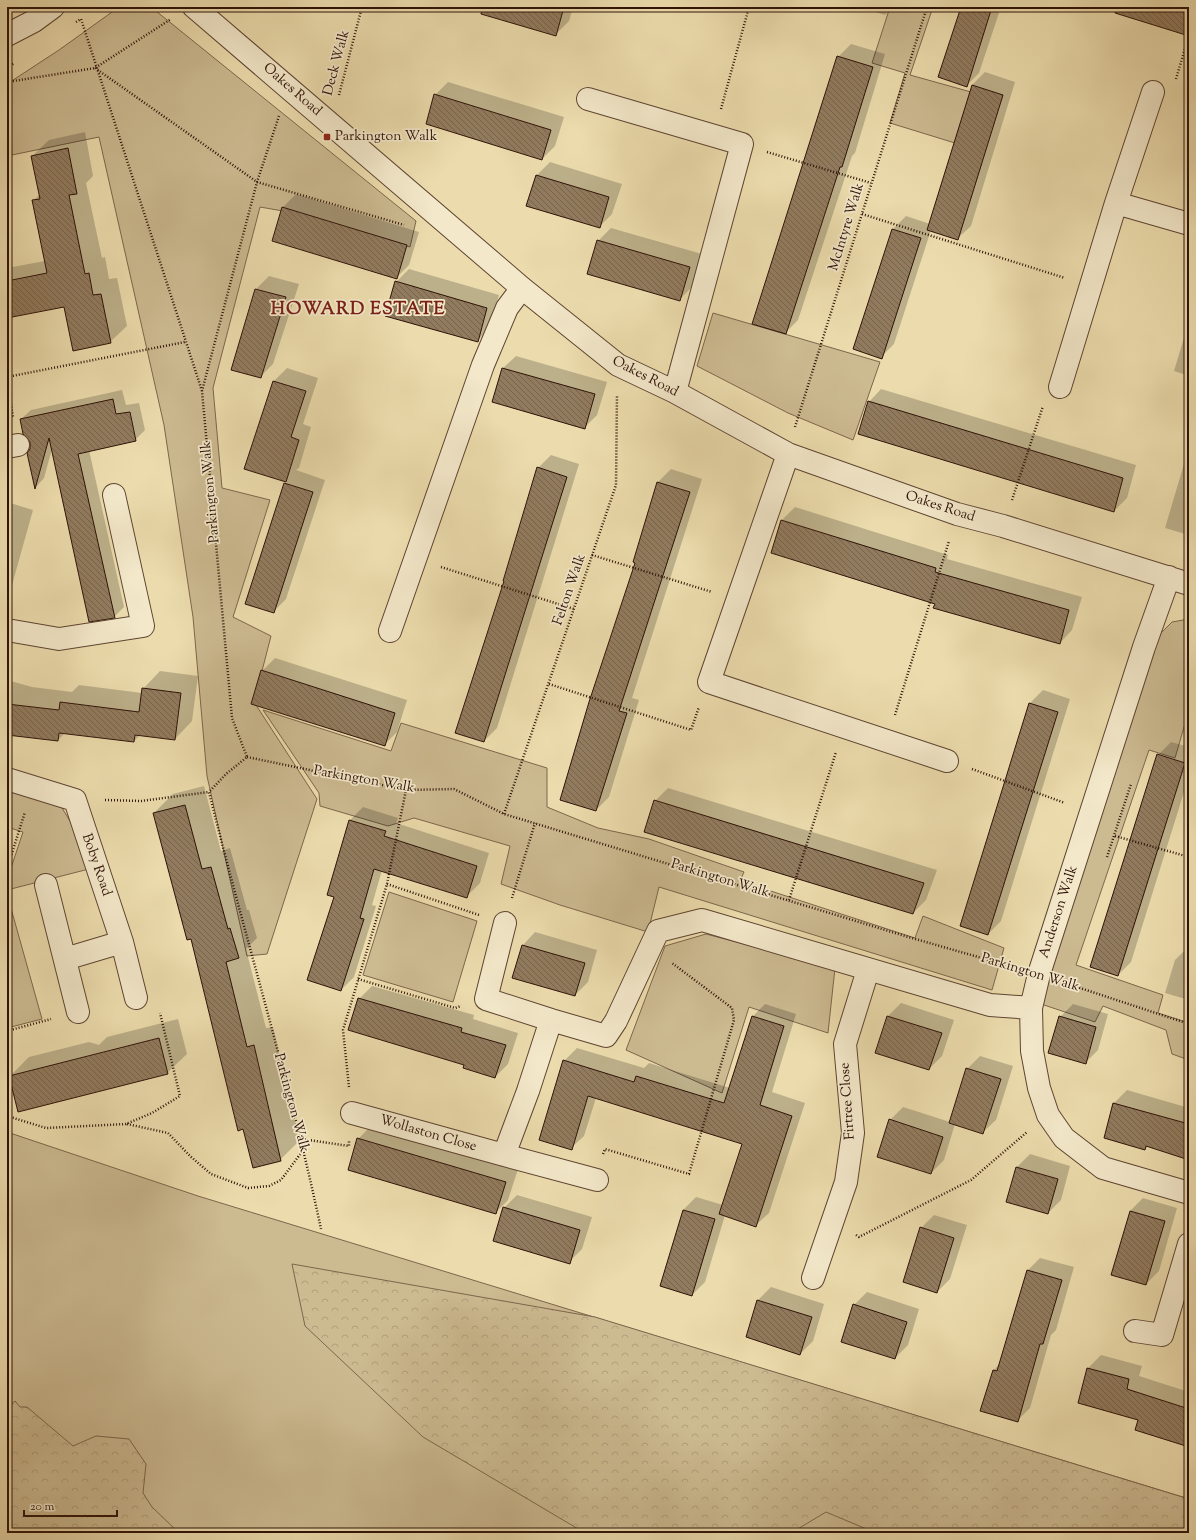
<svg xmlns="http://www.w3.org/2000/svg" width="1196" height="1540" font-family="'Sorts Mill Goudy',serif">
<defs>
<pattern id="forest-crowns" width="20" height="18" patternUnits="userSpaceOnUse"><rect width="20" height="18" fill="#ccba91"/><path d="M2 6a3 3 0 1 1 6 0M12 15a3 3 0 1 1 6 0" fill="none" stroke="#b09f7c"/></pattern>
<pattern id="building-back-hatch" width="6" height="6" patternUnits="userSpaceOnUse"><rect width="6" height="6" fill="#917b5e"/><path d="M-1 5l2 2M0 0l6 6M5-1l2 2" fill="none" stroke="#77634c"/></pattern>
</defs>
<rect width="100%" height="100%" fill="#ecdcad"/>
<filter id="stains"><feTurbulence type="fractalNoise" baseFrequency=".005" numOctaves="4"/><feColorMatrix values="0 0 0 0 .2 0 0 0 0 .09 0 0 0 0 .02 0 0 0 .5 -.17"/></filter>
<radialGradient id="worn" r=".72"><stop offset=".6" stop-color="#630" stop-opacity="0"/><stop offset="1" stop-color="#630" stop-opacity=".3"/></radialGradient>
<path fill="#ccba91" stroke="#7d664c" d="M 119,7 L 151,7 L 416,221 L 410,247 L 283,211 L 260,207 L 213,388 L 222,488 L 270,500 L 233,617 L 271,636 L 254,702 L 317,799 L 267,954 L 247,956 L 207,776 L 193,617 L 164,425 L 99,137 L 7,156 L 7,84 L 59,50 Z
M 890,7 L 933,7 L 910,75 L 971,92 L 955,143 L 890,123 L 905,73 L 872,63 Z
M 713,313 L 880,362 L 853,440 L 788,413 L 697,366 Z
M 1189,619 L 1189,710 L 1175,758 L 1149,750 L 1076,965 L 1163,995 L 1158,1013 L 1189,1023 L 1189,1060 L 1172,1054 L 1166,1030 L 1103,1006 L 1095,1022 L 1041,1004 L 1155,639 L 1172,622 Z
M 263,710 L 391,751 L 401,723 L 547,768 L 547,807 L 598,828 L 649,839 L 744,872 L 740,881 L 915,938 L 923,916 L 1004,948 L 992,990 L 659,887 L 648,932 L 560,905 L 501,884 L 510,846 L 414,818 L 388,826 L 320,806 L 319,793 Z
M 7,788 L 59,803 L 76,831 L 89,869 L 7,890 L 7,880 L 23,832 L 7,827 Z
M 389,892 L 477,921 L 453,1002 L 363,975 Z
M 7,894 L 42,1019 L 7,1028 Z
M 706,934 L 835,968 L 828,1033 L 749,1007 L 722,1093 L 626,1050 L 665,946 Z
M 7,1132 L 198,1196 L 1189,1499 L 1189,1533 L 7,1533 Z"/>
<path fill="url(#forest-crowns)" stroke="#7d664c" d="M 292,1264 L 595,1317 L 1189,1499 L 1189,1533 L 876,1533 L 826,1512 L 791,1533 L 585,1533 L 423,1437 L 305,1326 Z
M 15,1401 L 20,1407 L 27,1407 L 73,1446 L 96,1436 L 129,1439 L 146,1464 L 143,1493 L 152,1507 L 179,1533 L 7,1533 L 7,1410 Z"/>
<path fill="#0003" d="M 465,7 L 573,7 L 569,21 L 556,34 Z
M 859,7 L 893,7 L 885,15 Z
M 962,7 L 1001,7 L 979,73 L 966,86 Z
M 1099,7 L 1189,7 L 1189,35 Z
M 851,44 L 885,54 L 855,153 L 852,156 L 798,320 L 785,333 L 838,57 Z
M 985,72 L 1015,82 L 971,226 L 958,238 L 931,230 L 894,344 L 881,357 L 854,349 L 893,229 L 906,216 L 930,224 L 972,85 Z
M 448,82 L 564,117 L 555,146 L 542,159 L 435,95 Z
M 85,132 L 93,176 L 86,183 L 102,258 L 105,257 L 109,279 L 117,278 L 127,326 L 110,342 L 65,306 L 7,317 L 7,268 L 45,261 L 33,201 L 40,194 L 32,156 L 49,140 Z
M 550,162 L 622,184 L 612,214 L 599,227 L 527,205 L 537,175 Z
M 296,194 L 419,232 L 409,265 L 396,278 L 273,240 L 283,207 Z
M 611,228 L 702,254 L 692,287 L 679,300 L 598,241 Z
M 409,269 L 499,295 L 490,328 L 477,341 L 396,282 Z
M 269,276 L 299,284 L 273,364 L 260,377 L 256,289 Z
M 1189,321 L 1189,376 L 1174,371 Z
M 516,356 L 607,382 L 597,415 L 584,428 L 503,368 Z
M 287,368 L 318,378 L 303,424 L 311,427 L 299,468 L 296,470 L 325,480 L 286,599 L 273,612 L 285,484 L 287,482 L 246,468 L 274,381 Z
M 881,389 L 1136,465 L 1127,498 L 1114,511 L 869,402 Z
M 122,390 L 126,405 L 139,403 L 145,430 L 135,440 L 89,450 L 124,607 L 114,617 L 52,449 L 44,478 L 36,487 L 31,442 L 21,419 L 31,410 Z
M 1189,447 L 1189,535 L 1165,528 Z
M 551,455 L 579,464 L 497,728 L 484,741 L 506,581 L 538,468 Z
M 671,469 L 702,479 L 632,698 L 639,700 L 609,797 L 596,810 L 636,563 L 634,562 L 658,482 Z
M 7,502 L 33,510 L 7,603 Z
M 795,507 L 948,555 L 947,559 L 1082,597 L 1072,630 L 1060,643 L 772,552 L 782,520 Z
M 275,658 L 407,700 L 397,732 L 384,745 L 262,671 Z
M 160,671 L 198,676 L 192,721 L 175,739 L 140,735 L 134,741 L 65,733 L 58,740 L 7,729 L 7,680 L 32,687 L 72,692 L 79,685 L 142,693 L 143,689 Z
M 1043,690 L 1070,699 L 1001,921 L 988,934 L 1030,703 Z
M 1171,742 L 1189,747 L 1189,776 L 1131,962 L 1118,975 L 1091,966 L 1158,755 Z
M 204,786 L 221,851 L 230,848 L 247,910 L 249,910 L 257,938 L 246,949 L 266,1028 L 273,1027 L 299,1141 L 280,1160 L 191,938 L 154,813 L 173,794 Z
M 668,788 L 937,870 L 926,900 L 913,913 L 655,801 Z
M 363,807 L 398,818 L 396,823 L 489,853 L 480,883 L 467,896 L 382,870 L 372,905 L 376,906 L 354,977 L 341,990 L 336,896 L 328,894 L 350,820 Z
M 535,932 L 597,950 L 588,982 L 575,995 L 523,945 Z
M 1188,947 L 1189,948 L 1189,1000 L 1165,993 L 1175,960 Z
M 372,986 L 474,1015 L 473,1019 L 518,1033 L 508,1064 L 495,1077 L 465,1064 L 359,999 Z
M 901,1003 L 954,1020 L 942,1056 L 929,1069 L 877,1052 L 888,1016 Z
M 765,1004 L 796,1014 L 772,1092 L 805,1103 L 769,1213 L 756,1225 L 725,1215 L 705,1282 L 692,1295 L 661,1285 L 683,1210 L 696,1197 L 723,1205 L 744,1143 L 596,1098 L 584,1136 L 571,1148 L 564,1061 L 577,1048 L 644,1068 L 649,1063 L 730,1088 L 752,1017 Z
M 1073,1004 L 1108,1014 L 1098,1050 L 1085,1063 L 1060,1017 Z
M 178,1019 L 187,1054 L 167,1073 L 10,1076 L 29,1057 L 89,1042 L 99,1045 L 107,1037 Z
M 980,1056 L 1013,1066 L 996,1120 L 983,1132 L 955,1124 L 944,1160 L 931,1173 L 890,1120 L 903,1107 L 950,1122 L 967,1069 Z
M 1127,1090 L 1189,1108 L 1189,1159 L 1148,1146 L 1145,1149 L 1105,1138 L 1114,1103 Z
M 371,1126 L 518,1169 L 508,1200 L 495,1213 L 358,1139 Z
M 1030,1154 L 1070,1166 L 1061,1200 L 1048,1213 L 1007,1202 L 1017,1167 Z
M 517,1195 L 592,1217 L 582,1249 L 569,1262 L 504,1208 Z
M 1143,1198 L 1177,1208 L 1159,1271 L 1146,1284 L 1130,1211 Z
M 934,1215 L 967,1225 L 950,1279 L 937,1292 L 921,1228 Z
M 1040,1258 L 1074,1267 L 1056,1330 L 1051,1335 L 1030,1408 L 1017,1421 L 982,1411 L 994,1370 L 1000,1363 L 1027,1271 Z
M 771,1287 L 824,1304 L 813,1341 L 800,1354 L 758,1300 Z
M 867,1292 L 919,1309 L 908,1345 L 895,1358 L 854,1305 Z
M 1101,1355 L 1142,1366 L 1139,1376 L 1189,1392 L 1189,1446 L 1140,1420 L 1079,1403 L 1088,1368 Z"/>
<path fill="url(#building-back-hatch)" stroke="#2e1208" d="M 482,7 L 564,7 L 556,36 L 481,14 Z
M 961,7 L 992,7 L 967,87 L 938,77 Z
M 1116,7 L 1189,7 L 1189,36 L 1115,13 Z
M 837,56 L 873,67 L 842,167 L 840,167 L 786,334 L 752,324 Z
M 972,85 L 1003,95 L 958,240 L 927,230 Z
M 434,94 L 551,130 L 542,160 L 426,124 Z
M 68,148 L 77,194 L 69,195 L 85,274 L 89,273 L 93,295 L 101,294 L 111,343 L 73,351 L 64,307 L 7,318 L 7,281 L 47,273 L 32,200 L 40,199 L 31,156 Z
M 536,175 L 609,197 L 600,228 L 526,206 Z
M 282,207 L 407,245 L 397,279 L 272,241 Z
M 892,229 L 921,238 L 882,359 L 853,349 Z
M 597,240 L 690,267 L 680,301 L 587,274 Z
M 395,281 L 487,308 L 478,342 L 385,316 Z
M 255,289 L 286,297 L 261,378 L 231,370 Z
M 502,368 L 595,394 L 585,429 L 492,402 Z
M 273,381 L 306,391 L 291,437 L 299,440 L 286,482 L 244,469 Z
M 113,399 L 116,414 L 130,412 L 136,441 L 78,454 L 115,618 L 89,622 L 49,438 L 35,489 L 27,453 L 30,449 L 30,442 L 23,434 L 20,419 Z
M 868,401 L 1123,478 L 1114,512 L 858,434 Z
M 537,467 L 567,477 L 484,742 L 455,733 L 504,581 L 503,581 Z
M 657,482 L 690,492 L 619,711 L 627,713 L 596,811 L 560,800 L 589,702 L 635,563 L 633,562 Z
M 284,483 L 313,492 L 274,613 L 245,604 Z
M 781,520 L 936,568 L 935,572 L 1069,610 L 1060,644 L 933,608 L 935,604 L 771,553 Z
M 261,670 L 395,713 L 385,746 L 251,704 Z
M 142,688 L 181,693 L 175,740 L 135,735 L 134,742 L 59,733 L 58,741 L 7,735 L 7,704 L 59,710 L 60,702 L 139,712 Z
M 1029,703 L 1058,712 L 988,935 L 960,926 Z
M 1157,754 L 1185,763 L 1118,976 L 1090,967 Z
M 654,800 L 924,883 L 913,914 L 644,832 Z
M 185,805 L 202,869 L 211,867 L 228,929 L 230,928 L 239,958 L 226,962 L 247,1047 L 254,1045 L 281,1161 L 253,1168 L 243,1129 L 238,1131 L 191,939 L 187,940 L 153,813 Z
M 349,820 L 386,831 L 384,836 L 477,866 L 467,898 L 374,869 L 360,918 L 364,919 L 341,991 L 307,980 L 334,897 L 327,895 Z
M 522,945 L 585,963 L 575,996 L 512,978 Z
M 358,998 L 462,1028 L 461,1032 L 506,1045 L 495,1078 L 463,1068 L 464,1065 L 348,1030 Z
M 752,1016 L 784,1026 L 760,1105 L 792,1116 L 756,1227 L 719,1214 L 742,1144 L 588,1096 L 572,1150 L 539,1140 L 563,1060 L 634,1082 L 636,1076 L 724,1103 Z
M 887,1016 L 942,1033 L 929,1070 L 875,1053 Z
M 1059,1016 L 1096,1027 L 1086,1064 L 1048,1053 Z
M 159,1038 L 168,1074 L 18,1112 L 9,1076 Z
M 966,1068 L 1001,1079 L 983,1134 L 949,1123 Z
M 1113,1103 L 1189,1124 L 1189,1160 L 1146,1146 L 1145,1150 L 1104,1138 Z
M 889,1119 L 943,1137 L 931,1174 L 877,1157 Z
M 357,1138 L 506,1182 L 496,1214 L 348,1170 Z
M 1016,1167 L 1058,1179 L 1048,1214 L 1006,1202 Z
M 503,1207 L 580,1230 L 570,1264 L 493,1241 Z
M 683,1210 L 715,1219 L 692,1296 L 660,1286 Z
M 1130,1211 L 1165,1221 L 1146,1285 L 1111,1275 Z
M 920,1227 L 954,1238 L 937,1293 L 903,1282 Z
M 1027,1270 L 1062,1280 L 1043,1344 L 1040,1344 L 1018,1422 L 980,1411 L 993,1370 L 997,1371 Z
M 757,1300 L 812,1317 L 800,1355 L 746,1337 Z
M 853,1304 L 907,1322 L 895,1359 L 841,1342 Z
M 1087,1368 L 1129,1379 L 1127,1389 L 1189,1409 L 1189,1447 L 1135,1430 L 1138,1420 L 1078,1403 Z"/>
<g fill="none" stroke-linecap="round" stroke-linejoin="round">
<g stroke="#5e4431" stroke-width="24">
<path id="minor" d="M 194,7 L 522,288 L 618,365 L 675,392 L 788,454 L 957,514 L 1003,526 L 1189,584
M 7,35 L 34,21 L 53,7
M 588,99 L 742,144 L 675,392
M 1116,203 L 1189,224
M 1060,387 L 1116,203 L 1153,92
M 7,447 L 18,445
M 788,454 L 709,682 L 947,761
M 1169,577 L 1144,647 L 1039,974 L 1031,1008 L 1032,1051 L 1039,1088 L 1048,1115 L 1064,1138 L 1103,1168 L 1189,1193
M 7,630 L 59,639 L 143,626 L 114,495
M 390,631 L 483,365 L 507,308 L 522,288
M 7,779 L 75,800 L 122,942 L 136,998
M 46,885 L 78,1012
M 505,923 L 486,999 L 551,1020
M 65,959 L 122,942
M 352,1113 L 504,1155 L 528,1091 L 551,1020 L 606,1036 L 616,1021 L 658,931 L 702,920 L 990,1005 L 1031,1008
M 504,1155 L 597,1180
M 813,1278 L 846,1182 L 853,1133 L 845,1044 L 868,970
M 1135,1331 L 1162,1335 L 1189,1244"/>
</g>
<path stroke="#2e1208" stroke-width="2.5" stroke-dasharray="1 2" stroke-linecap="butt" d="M 76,22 L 81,19 L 202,391
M 7,67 L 15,63
M 95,68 L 257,182 L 404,225
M 1176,79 L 1189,35
M 7,82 L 95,68 L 171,19
M 339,95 L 362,7
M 721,109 L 749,7
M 279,116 L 257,182 L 202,391 L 232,718 L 247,757 L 226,774 L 209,792 C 245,938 290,1082 321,1229
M 767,152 L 871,183
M 862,214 L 1065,278
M 7,377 L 185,342
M 7,380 L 13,417
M 795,427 L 927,7
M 1012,500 L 1043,406
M 592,555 L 712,592
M 441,567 L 574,609
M 549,684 L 691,730 L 699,707
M 895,715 L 949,541
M 247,757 L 406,790 L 454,789 L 504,814 L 905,936 L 1013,967
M 972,769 L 1065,803
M 105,800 L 141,801 L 209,792
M 504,814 L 616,485 L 617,395
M 1115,836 L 1189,857
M 1107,857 L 1131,784
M 7,869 L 25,812
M 387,884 L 479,915
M 512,898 L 535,823
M 789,900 L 836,752
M 1187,913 L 1189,914
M 358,979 L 455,1008 L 461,1006
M 1065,983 L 1189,1024
M 7,1031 L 51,1019
M 349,1087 L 343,1030 L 387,884 L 406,790
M 7,1116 L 46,1128 L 126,1124 L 152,1113 L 180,1096 L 160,1013
M 127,1124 L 168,1133 L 190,1156 L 211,1174 L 248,1188 L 269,1186 L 281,1180 L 304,1149
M 302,1139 L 349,1146 L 349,1141
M 603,1154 L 605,1149 L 689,1174 L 734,1020 L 732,1008 L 672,963
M 856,1235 L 859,1237 L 971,1180 L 1027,1132"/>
<use href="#minor" stroke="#f3e8ca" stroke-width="22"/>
</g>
<rect fill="#8f2418" stroke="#f3e8ca" stroke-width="1.5" x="323" y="133" width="8" height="8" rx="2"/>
<g text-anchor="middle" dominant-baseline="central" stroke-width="3.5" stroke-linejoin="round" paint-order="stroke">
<g font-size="14" fill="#2e1208" stroke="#f3e8ca">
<text transform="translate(337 63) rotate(-75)">Deck Walk</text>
<text transform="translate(292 90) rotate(41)">Oakes Road</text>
<text transform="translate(847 227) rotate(-73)">McIntyre Walk</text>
<text transform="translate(645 377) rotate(27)">Oakes Road</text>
<text transform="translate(211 492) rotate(-95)">Parkington Walk</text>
<text transform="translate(940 507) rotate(18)">Oakes Road</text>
<text transform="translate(570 590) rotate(-71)">Felton Walk</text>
<text transform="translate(364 780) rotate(10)">Parkington Walk</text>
<text transform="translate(96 865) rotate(71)">Boby Road</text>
<text transform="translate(720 879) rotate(17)">Parkington Walk</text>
<text transform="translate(1059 912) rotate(-72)">Anderson Walk</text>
<text transform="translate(1030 973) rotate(17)">Parkington Walk</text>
<text transform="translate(848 1101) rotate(-94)">Firtree Close</text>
<text transform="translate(291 1103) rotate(75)">Parkington Walk</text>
<text transform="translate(428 1134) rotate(16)">Wollaston Close</text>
</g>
<g font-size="14" fill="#2e1208" stroke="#f3e8ca" text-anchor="start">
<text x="335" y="137">Parkington Walk</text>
</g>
<g font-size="18" font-weight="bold" letter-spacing="1" fill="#7a1f14" stroke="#f3e8ca">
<text x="358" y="310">HOWARD ESTATE</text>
</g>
</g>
<rect width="1196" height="1540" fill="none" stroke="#ecdcad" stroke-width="24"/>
<rect x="8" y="8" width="1180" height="1524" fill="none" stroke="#2e1208" stroke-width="2"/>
<rect x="12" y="12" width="1172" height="1516" fill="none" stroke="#2e1208"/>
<path d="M24 1510v6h93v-6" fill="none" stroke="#2e1208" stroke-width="2"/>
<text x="30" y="1510" font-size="12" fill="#2e1208" stroke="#f3e8ca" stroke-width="3" paint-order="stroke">20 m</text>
<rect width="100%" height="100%" filter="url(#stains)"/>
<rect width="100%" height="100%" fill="url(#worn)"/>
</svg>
